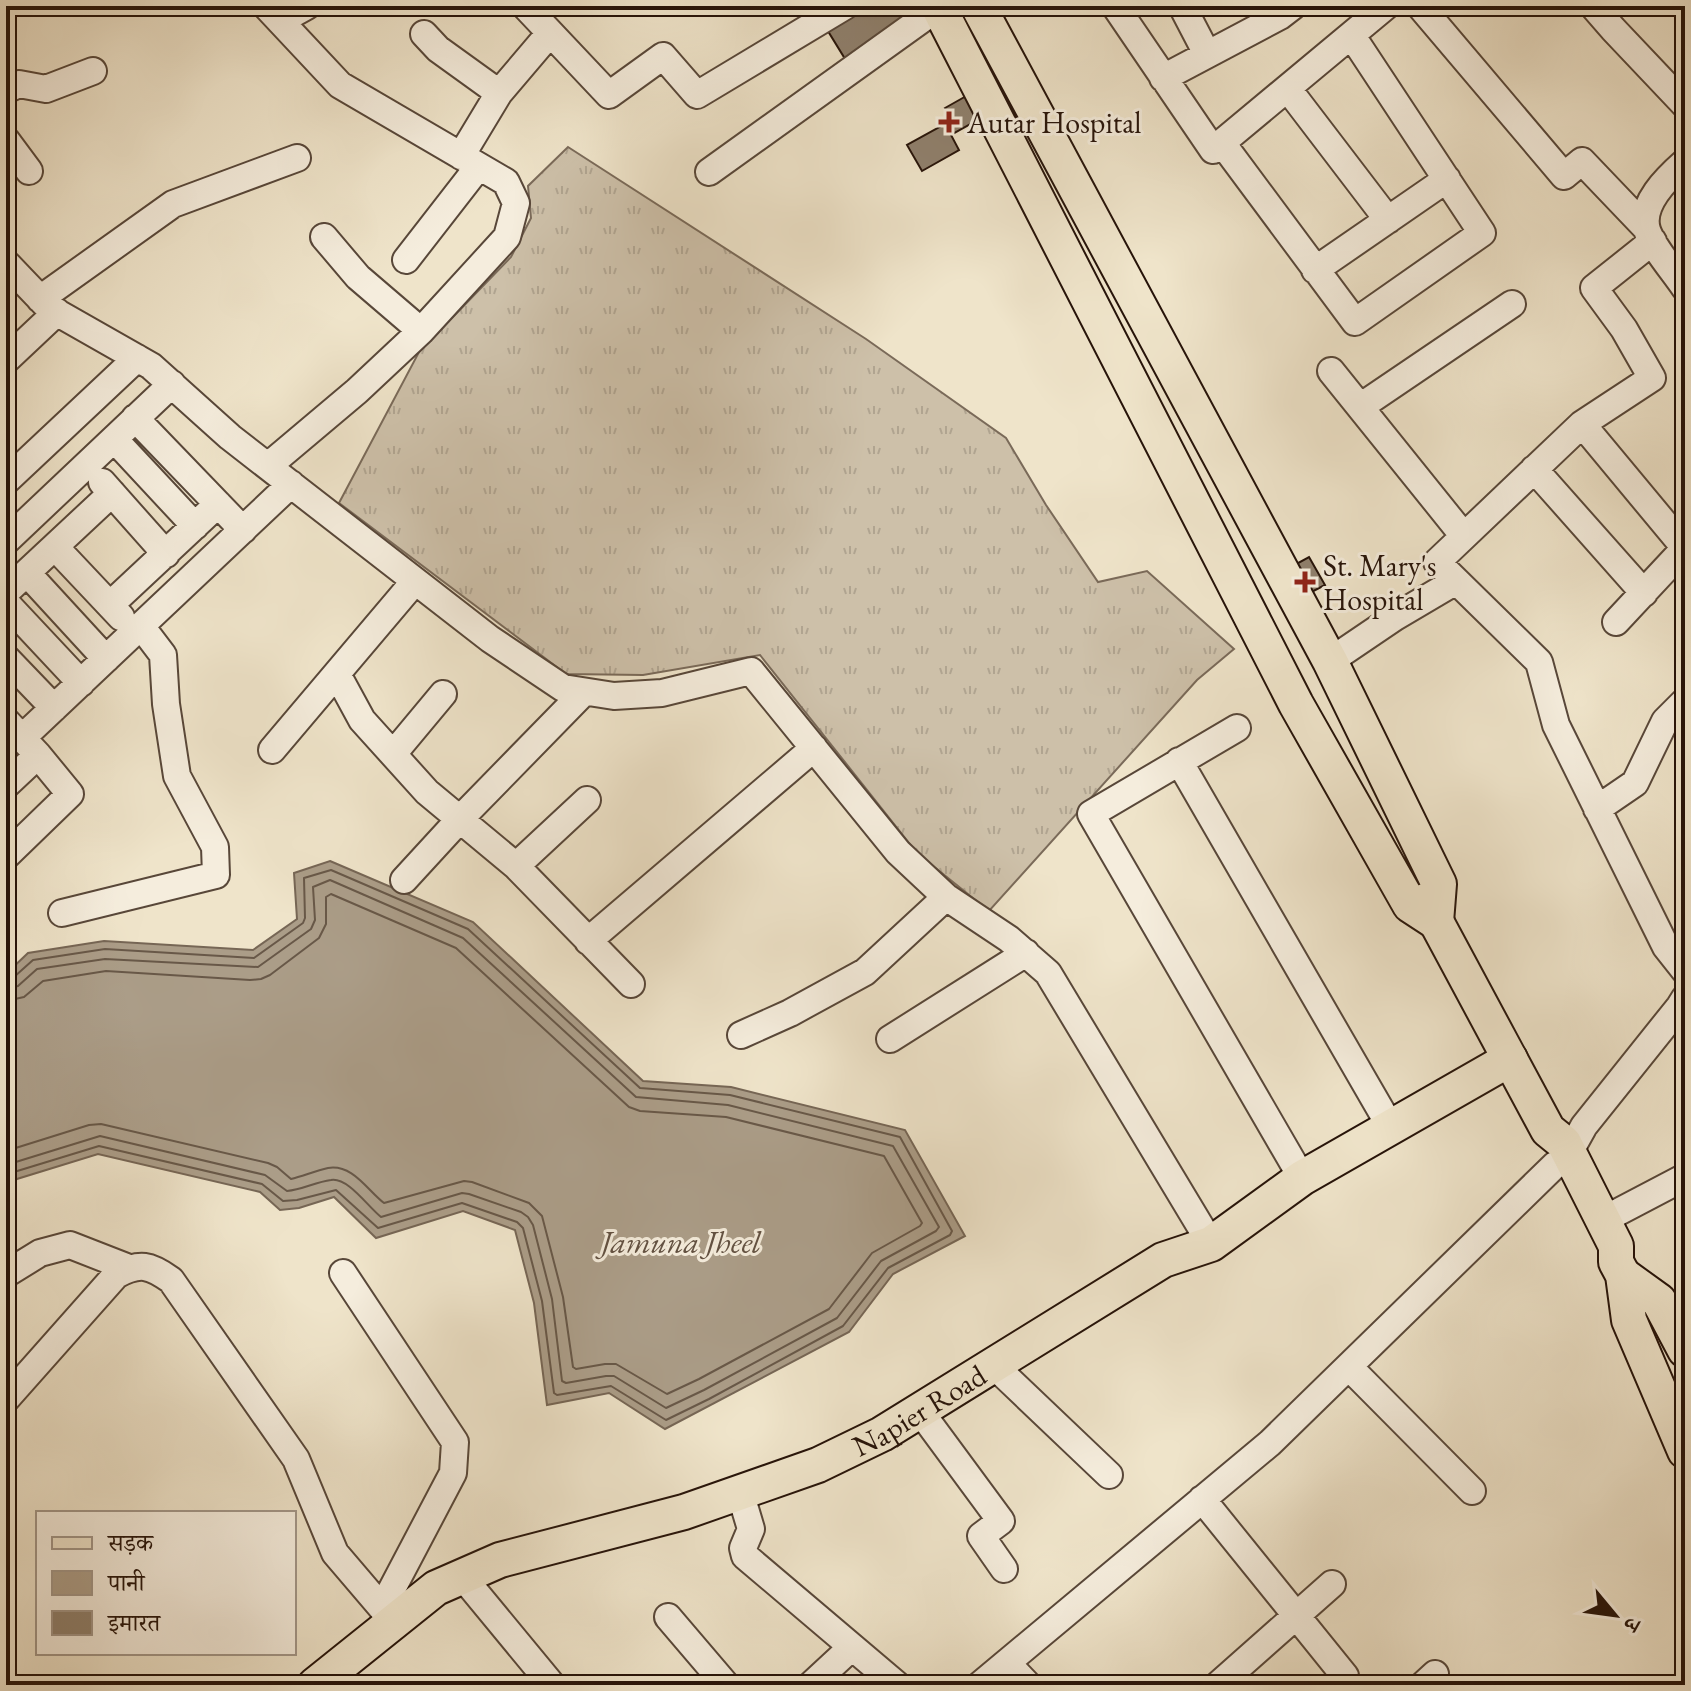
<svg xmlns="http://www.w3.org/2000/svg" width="1691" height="1691" font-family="'EB Garamond','Noto Serif Devanagari',serif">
<defs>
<pattern id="grass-tufts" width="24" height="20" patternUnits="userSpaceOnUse" patternTransform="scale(2)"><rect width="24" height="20" fill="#cdc0a9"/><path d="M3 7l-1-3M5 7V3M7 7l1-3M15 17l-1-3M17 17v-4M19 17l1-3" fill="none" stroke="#b0a490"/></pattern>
</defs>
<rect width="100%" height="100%" fill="#efe4ca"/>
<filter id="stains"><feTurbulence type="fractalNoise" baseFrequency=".0025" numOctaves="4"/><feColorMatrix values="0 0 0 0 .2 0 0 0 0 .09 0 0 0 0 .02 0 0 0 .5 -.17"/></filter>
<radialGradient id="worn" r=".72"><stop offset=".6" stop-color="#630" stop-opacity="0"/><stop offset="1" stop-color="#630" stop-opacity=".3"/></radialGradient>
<path fill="url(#grass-tufts)" stroke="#7a6a59" stroke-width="2" d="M 568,147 L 866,339 L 1006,438 L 1046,505 L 1098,582 L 1147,571 L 1234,649 L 1197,680 L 989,911 L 917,853 L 760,655 L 643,675 L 566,674 L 339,503 L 419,352 L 511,257 L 531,218 L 528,186 Z"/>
<path fill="#ab9d88" stroke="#766655" stroke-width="2" d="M 330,861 L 473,922 L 643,1081 L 731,1087 L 905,1130 L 965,1236 L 893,1274 L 849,1332 L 665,1429 L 609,1393 L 547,1405 L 534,1303 L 515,1230 L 463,1211 L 376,1238 L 334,1197 L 299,1208 L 280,1210 L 260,1192 L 98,1154 L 17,1179 L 6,1188 L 6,974 L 28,953 L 104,941 L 253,950 L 297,919 L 294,873 Z"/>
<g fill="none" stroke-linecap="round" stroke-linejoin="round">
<path stroke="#685848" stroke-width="2" d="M 6,979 L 14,977 L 33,960 L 105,949 L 254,958 L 303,923 L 305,918 L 304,878 L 331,870 L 468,929 L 640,1088 L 730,1095 L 900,1137 L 952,1231 L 950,1235 L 888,1268 L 843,1326 L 709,1399 L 666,1420 L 611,1386 L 557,1395 L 554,1393 L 542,1301 L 523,1228 L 517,1222 L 462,1203 L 378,1228 L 336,1190 L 297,1200 L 283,1201 L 262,1184 L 99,1146 L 14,1172 L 6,1177
M 6,989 L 18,986 L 37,969 L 105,959 L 258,967 L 311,929 L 315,920 L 313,887 L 330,880 L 463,938 L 636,1097 L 728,1105 L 893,1146 L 939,1227 L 936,1231 L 881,1261 L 837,1318 L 704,1390 L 666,1408 L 614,1376 L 606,1376 L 566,1383 L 562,1381 L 552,1299 L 533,1225 L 528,1217 L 521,1212 L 469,1194 L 462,1193 L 381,1217 C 368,1207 348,1177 331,1180 C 315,1182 302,1190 287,1191 L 265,1175 L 100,1136 L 6,1165
M 6,1001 L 24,997 L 43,981 L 106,971 L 250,980 L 261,979 L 270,975 L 319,938 L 326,924 L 326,897 L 331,894 L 456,948 L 629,1107 L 640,1111 L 726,1117 L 884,1156 L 922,1223 L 920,1226 L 872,1253 L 829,1309 L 699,1379 L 667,1394 L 616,1364 L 605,1364 L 576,1369 L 573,1367 L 563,1297 L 542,1216 L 529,1203 L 472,1182 L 464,1181 L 384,1203 C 367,1190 353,1164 328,1168 C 315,1171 303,1176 291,1179 L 277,1167 L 268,1163 L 101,1124 L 89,1125 L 6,1151"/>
</g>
<path fill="#8f806d" stroke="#261309" stroke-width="2" d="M 850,6 L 915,6 L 921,16 L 847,62 L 823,23 Z
M 968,95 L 981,118 L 951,135 L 959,150 L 922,171 L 907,145 L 952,120 L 945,108 Z
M 1309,557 L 1325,585 L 1304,596 L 1289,568 Z"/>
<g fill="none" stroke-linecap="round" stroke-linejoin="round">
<g stroke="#584739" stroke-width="30">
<path id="minor" d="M 266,6 L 340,85 L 506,182 L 516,203 L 507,237 L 421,331 L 357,391 L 268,466
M 525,6 L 609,95 L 663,56 L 697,95 L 845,6
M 1115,6 L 1213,150 L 1386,6
M 1182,6 L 1207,54
M 1420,6 L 1564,176 L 1582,161 L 1646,228
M 1593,6 L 1613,29 L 1685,105
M 280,21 L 307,6
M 424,34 L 438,49 L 499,93
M 1163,78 L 1280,16 L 1293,6
M 1288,89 L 1388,220
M 6,90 L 19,84 L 46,89 L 93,71
M 6,140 L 29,171
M 1222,143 L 1355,322 L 1482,233 L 1352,36
M 461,156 L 499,93 L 550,33
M 1685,162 C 1668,177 1639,204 1647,230 C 1652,246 1675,273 1685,288
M 709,172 L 939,7
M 324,237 L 358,277 L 421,331
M 1653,241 L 1594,288 L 1624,329 L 1652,378 L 1582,424 L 1437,562 L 1539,662 L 1556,725 L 1666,947 L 1685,971
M 406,260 L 479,166
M 6,263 L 49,308 L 151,366 L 230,437 L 490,639 L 563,688 L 614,696 L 662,693 L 751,671 L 898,852 L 946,897 L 1009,939 L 1048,973 L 1211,1244
M 1315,270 L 1447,179
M 40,299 L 173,204 L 297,158
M 6,360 L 57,312
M 1331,371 L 1463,535
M 1360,407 L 1512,304
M 135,418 L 243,530
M 1582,424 L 1685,548
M 114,439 L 195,526
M 1534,469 L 1644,593
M 6,481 L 137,358
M 102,482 L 166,554
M 6,541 L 172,384
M 55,547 L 121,617
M 27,573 L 106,659
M 6,592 L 112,493
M 6,603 L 81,683
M 110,605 L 218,504
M 1616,622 L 1685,548
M 6,658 L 54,708
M 1330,661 L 1395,617 L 1456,581
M 337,674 L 362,720 L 427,792 L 516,866 L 631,984
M 6,721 L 38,755 L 70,794 L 6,856
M 1237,728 L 1091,814 L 1302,1178
M 22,738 L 291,484
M 272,750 L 415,581
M 393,754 L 443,694
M 1179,761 L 1390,1126
M 6,785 L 38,755
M 1597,809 L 1635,783 L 1665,721 L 1685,701
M 516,866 L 587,800
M 404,880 L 460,819 L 584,692
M 62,913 L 216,875 L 215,847 L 177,776 L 166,704 L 163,655 L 141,626
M 588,941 L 814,748
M 741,1035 L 790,1013 L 865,972 L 946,897
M 890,1039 L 1026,953
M 1569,1153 L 1584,1126 L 1680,1006 L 1685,998
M 1603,1220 L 1685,1177
M 343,1273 L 455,1442 L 453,1473 L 382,1608
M 6,1274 L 40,1253 L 70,1245 L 129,1268
M 1349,1367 L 1472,1491
M 1004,1375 L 1109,1475
M 6,1399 L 116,1275 C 140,1262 150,1265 171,1280 L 296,1459 L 335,1553 L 393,1621
M 928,1422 L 1001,1521 L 981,1536 L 1004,1569
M 740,1492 L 751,1529 L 743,1548 L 745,1556 L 897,1685
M 1202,1499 L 1345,1676 L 1335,1685
M 462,1576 L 552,1685
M 668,1617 L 726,1685
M 1007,1663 L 1028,1685
M 811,1685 L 852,1647
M 980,1685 L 1270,1443 L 1555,1165
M 1218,1685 L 1332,1584
M 1423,1685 L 1435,1674"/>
</g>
<g stroke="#261309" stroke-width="38">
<g id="major">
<path d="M 938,6 L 1296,704 L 1410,905 L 1436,922 L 1439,884 L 1330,661 L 978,6"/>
<path d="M 1425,901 L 1548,1130 L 1564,1143 L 1616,1246 L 1616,1262 L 1623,1275 L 1629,1320 L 1685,1451"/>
<path d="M 1623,1275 L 1659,1301 L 1685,1350"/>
<path id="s1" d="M 315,1685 L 436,1588 L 500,1560 L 684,1512 L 818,1465 L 882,1434 L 1163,1260 L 1211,1244 L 1302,1178 L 1510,1059"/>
</g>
</g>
<use href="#minor" stroke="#f5eddd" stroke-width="26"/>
<use href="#major" stroke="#efe4ca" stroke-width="34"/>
</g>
<g fill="#8f2418" stroke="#f5eddd" stroke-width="3">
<path d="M945 110h8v8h8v8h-8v8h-8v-8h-8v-8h8z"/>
<path d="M1301 570h8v8h8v8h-8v8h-8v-8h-8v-8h8z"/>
</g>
<g text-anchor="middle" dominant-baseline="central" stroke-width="6" stroke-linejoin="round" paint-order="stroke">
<g font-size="30" fill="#261309" stroke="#f5eddd" text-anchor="start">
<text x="967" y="122">Autar Hospital</text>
<text x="1323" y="565">St. Mary's<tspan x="1323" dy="34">Hospital</tspan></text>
</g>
<g font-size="30" fill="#261309" stroke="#f5eddd">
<text stroke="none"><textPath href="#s1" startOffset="672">Napier Road</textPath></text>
</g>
<g font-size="32" font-style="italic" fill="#625142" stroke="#f5eddd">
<text x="681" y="1242">Jamuna Jheel</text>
</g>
</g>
<rect width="1691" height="1691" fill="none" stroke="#efe4ca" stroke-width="32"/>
<rect x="8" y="8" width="1675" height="1675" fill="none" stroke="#261309" stroke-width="4"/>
<rect x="16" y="16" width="1659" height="1659" fill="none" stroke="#261309" stroke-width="2"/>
<rect x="36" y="1511" width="260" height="144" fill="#f5eddd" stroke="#a29688" stroke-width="2"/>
<rect x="52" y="1537" width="40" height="12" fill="#efe4ca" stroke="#a29688" stroke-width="2"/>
<text x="108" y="1551" font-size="24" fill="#261309">सड़क</text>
<rect x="52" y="1571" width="40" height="24" fill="#ab9d88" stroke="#a29688" stroke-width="2"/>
<text x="108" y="1591" font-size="24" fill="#261309">पानी</text>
<rect x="52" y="1611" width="40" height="24" fill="#8f806d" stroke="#a29688" stroke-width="2"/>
<text x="108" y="1631" font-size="24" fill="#261309">इमारत</text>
<g transform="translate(1615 1615) rotate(119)" stroke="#f5eddd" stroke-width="6" paint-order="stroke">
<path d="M0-6L14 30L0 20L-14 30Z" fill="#261309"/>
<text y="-12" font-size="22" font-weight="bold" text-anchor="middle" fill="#261309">उ</text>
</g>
<rect width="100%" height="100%" filter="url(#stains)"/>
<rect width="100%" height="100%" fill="url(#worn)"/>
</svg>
